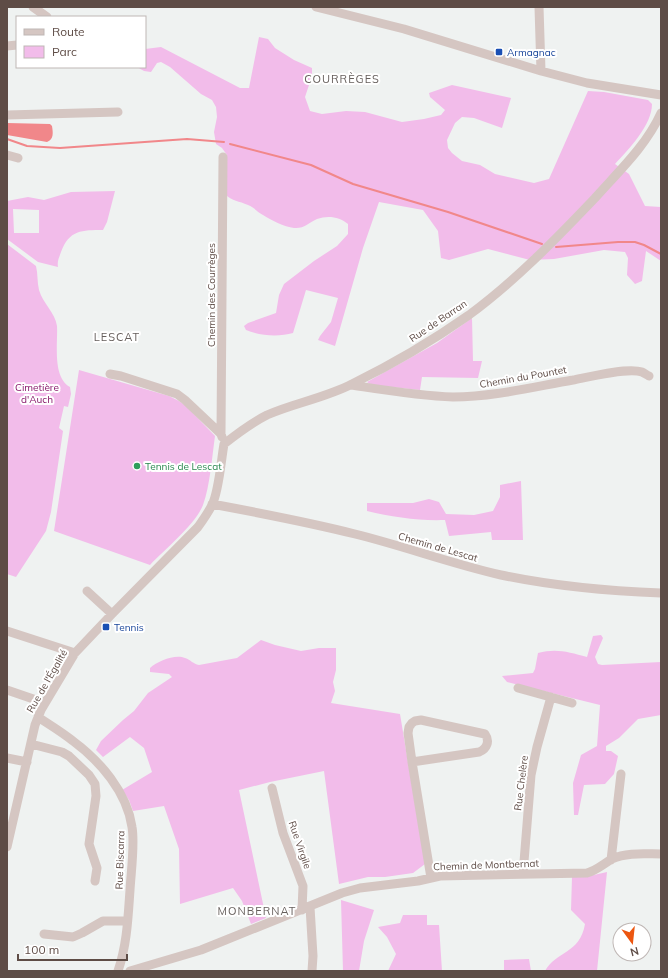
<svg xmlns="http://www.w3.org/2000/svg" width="668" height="978" font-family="Mulish,sans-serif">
<rect width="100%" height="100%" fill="#eff2f1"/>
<path fill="#f2bcea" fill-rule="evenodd" d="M 259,37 L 268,39 L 275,48 L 294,60 L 312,68 L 312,76 L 305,97 L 310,111 L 322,114 L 346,111 L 365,112 L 402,122 L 424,119 L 441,115 L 445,110 L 430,97 L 429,93 L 452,85 L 511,98 L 502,128 L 474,118 L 462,117 L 455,123 L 447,140 L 448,148 L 452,153 L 462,161 L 480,165 L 495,174 L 534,183 L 549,179 L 588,91 L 604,92 L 648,100 L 652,104 C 652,125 629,149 615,164 L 629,174 L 645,206 L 661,207 L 661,261 L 646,251 L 642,281 L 635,284 L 627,275 L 628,258 L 625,252 L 604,250 L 554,259 L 530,260 L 488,249 L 449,260 L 441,258 L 438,231 L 423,210 L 379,202 L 363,248 L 335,346 L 318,340 L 320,336 L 331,322 L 338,298 L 306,290 L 293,333 C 279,337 260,336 246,330 L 244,326 L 248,323 L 276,313 L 279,295 L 284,284 L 314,261 L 337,246 L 348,234 L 348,224 C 340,217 328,215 317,219 C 308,223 304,229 294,228 C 284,227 271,220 263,215 C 257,212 254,207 248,205 C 239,201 232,201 226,195 L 227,155 L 222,148 L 216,144 L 214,132 L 217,117 L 216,107 L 212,100 L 201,94 L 170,67 L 161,62 L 157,63 L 151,72 L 144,71 L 137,67 L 145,67 L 145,49 L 161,47 L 240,88 L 249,88 Z
M 115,191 L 107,222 L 103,230 C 82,230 69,230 61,252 C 59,258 57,261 58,267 L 38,262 L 7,239 L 7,201 L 28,197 L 44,200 L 71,192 ZM 13,209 L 39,210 L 39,233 L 14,233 Z
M 7,244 L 36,266 C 38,274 37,282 39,290 C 43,304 55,312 57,326 C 58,343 52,377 70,387 L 71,394 L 68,407 L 64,406 L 59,428 L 63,431 L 51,512 L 46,531 L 16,577 L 7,574 Z
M 472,318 L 473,361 L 482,361 L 478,378 L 422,377 L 420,390 L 371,385 L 367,382 L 437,343 Z
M 79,370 L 169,396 L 179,401 L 186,406 L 215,436 C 212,457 210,486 203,505 C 195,525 165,549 150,565 L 54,531 Z
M 521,481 L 523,540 L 492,540 L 491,532 L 449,536 L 445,520 C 419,521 392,517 367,511 L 367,503 L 413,503 L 429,499 L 439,502 L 446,514 L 474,515 L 493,511 L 500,497 L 500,485 Z
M 601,635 L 603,638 L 595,657 L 598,664 L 602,665 L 661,662 L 661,715 L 638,719 L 619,738 L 606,746 L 606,751 L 611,751 L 618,756 L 614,774 L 605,784 L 584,785 L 578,815 L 574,815 L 573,783 L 581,755 L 597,746 L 600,705 L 507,682 L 502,676 L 533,673 L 535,669 L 538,653 C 556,648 569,652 587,657 L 593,636 Z
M 261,640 L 275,645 L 301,651 L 319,648 L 336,648 L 336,670 L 333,682 L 335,691 L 331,703 L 400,714 L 425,864 L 413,873 L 385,877 L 368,877 L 339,884 L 324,771 L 270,782 L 239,790 L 266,918 L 251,924 L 242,901 L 233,888 L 180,904 L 179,849 L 164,806 L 133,811 L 129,800 L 122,790 L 152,772 L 144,748 L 130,737 L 103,757 L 96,750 L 101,741 L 123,720 L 134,711 L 148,693 L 172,677 L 169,674 L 150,672 L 150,668 C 158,661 175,654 185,658 C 191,660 193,664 199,665 L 237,658 Z
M 607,872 L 597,971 L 545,971 C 556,951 580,954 585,924 L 571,910 L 572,877 L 585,877 Z
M 341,900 L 374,910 L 364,941 L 359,971 L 343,971 Z
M 403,915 L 427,915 L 427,925 L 439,925 L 442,971 L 388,971 L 396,954 L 387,937 L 378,927 L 400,923 Z
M 529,959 L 531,971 L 504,971 L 504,960 Z"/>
<path fill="#f1878a" d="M 7,123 L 50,124 L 52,126 C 53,133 54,139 47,142 L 7,135 Z"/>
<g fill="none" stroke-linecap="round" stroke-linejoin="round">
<path stroke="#f1878a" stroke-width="2" d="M 7,139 L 27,146 L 60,148 L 187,139 L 224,142
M 230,144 L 311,165 L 353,184 L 448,212 L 542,244
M 556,247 L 618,242 L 635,242 L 644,245 L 661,254"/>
<path stroke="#d5c6c2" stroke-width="9" d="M 33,7 L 47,17
M 316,7 L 404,29 L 541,71 L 587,83 L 661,95
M 539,7 L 541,71
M 7,46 L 17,45
M 7,115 L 118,112
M 7,155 L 18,158
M 110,374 L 121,376 L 177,394 L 185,400 L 221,434 L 222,437
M 351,385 C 384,390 419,396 453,397 C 493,397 533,387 573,380 C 588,377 628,367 642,372 C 644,373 647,375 649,376
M 221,434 L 223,157
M 212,504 C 260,513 308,522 355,534 C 404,546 452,564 501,575 C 553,586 608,591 661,593
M 87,591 L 112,614
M 7,631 L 75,653
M 518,688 L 572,703
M 7,690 L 45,703
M 38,717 C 50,725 62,732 73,741 C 100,761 127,792 132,827 C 135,844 131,872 130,890 C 128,918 127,945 118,971
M 31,744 L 62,752 L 69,756 L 89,775 L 95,784 L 96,796 L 89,844 L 97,868 L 95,881
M 7,758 L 27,762
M 412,762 L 479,752 C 487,749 490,741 485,734 L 421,720 L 415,721 L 412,723 L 409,727 L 408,733 L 412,762 L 431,878
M 272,788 L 283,833 L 303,886 L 302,910
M 7,847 L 35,725 L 41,710 L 75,653 L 112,614 L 198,527 C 203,520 208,513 212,505 C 219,491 221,461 224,444 C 238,433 251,423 267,415 C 294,403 325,398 352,384 C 393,364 432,341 469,315 C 515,281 555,240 595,198 C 619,171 646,146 661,113
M 611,860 L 621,774
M 523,874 L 531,775 L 537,747 L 551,697
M 310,907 L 313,956 L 312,971
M 44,934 L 73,937 L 82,933 L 103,921 L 127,921
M 130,971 L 201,950 L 342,893 L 360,888 L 418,881 L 440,876 L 587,873 C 597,870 603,864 612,859 C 627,852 645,854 661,854"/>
</g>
<g fill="#1a4fb4" stroke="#fff" stroke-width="1.5">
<rect x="495" y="48" width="8" height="8" rx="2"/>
<rect x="102" y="623" width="8" height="8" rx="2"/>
</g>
<circle fill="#2e9e5b" stroke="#fff" stroke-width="1.5" cx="137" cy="466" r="4"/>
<g text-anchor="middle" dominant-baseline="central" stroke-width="4" stroke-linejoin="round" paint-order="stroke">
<g font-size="10" fill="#164399" stroke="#fff" text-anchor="start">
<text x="507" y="52">Armagnac</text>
<text x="114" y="627">Tennis</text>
</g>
<g font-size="10" fill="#5e4c46" stroke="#fff">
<text transform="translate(211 295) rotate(-90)">Chemin des Courrèges</text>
<text transform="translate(438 321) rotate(-34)">Rue de Barran</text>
<text transform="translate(523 377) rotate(-10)">Chemin du Pountet</text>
<text transform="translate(438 547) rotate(16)">Chemin de Lescat</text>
<text transform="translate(47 681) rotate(-60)">Rue de l'Égalité</text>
<text transform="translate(521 783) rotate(-83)">Rue Chelère</text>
<text transform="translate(300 845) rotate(71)">Rue Virgile</text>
<text transform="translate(120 860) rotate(-88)">Rue Biscarra</text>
<text transform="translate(486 865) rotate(-2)">Chemin de Montbernat</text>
</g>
<g font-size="10" fill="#841267" stroke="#fff">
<text x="37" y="387">Cimetière<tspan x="37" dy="12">d'Auch</tspan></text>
</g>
<g font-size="10" fill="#27864d" stroke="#fff" text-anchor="start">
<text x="145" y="466">Tennis de Lescat</text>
</g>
<g font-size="11" letter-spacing="1" fill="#655e5b" stroke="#fff">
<text x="342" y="79">COURRÈGES</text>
<text x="117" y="337">LESCAT</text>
<text x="257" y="911">MONBERNAT</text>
</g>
</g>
<rect width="668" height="978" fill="none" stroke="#5e4c46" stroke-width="16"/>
<rect x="16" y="16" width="130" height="52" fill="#ffffff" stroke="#bfb7b5"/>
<rect x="24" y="29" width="20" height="6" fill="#d5c6c2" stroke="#bfb7b5"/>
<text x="52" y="36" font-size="12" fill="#5e4c46">Route</text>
<rect x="24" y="46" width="20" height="12" fill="#f2bcea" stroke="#bfb7b5"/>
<text x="52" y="56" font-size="12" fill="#5e4c46">Parc</text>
<g transform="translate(632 942) rotate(165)"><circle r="19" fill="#ffffff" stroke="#bfb7b5"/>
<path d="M0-3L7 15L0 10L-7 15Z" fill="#ec5610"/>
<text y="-6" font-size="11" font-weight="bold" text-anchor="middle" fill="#5e4c46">N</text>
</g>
<path d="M18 954v6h109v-6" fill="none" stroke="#5e4c46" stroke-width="2"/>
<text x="24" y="954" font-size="12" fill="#5e4c46" stroke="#ffffff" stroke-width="3" paint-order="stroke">100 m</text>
</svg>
